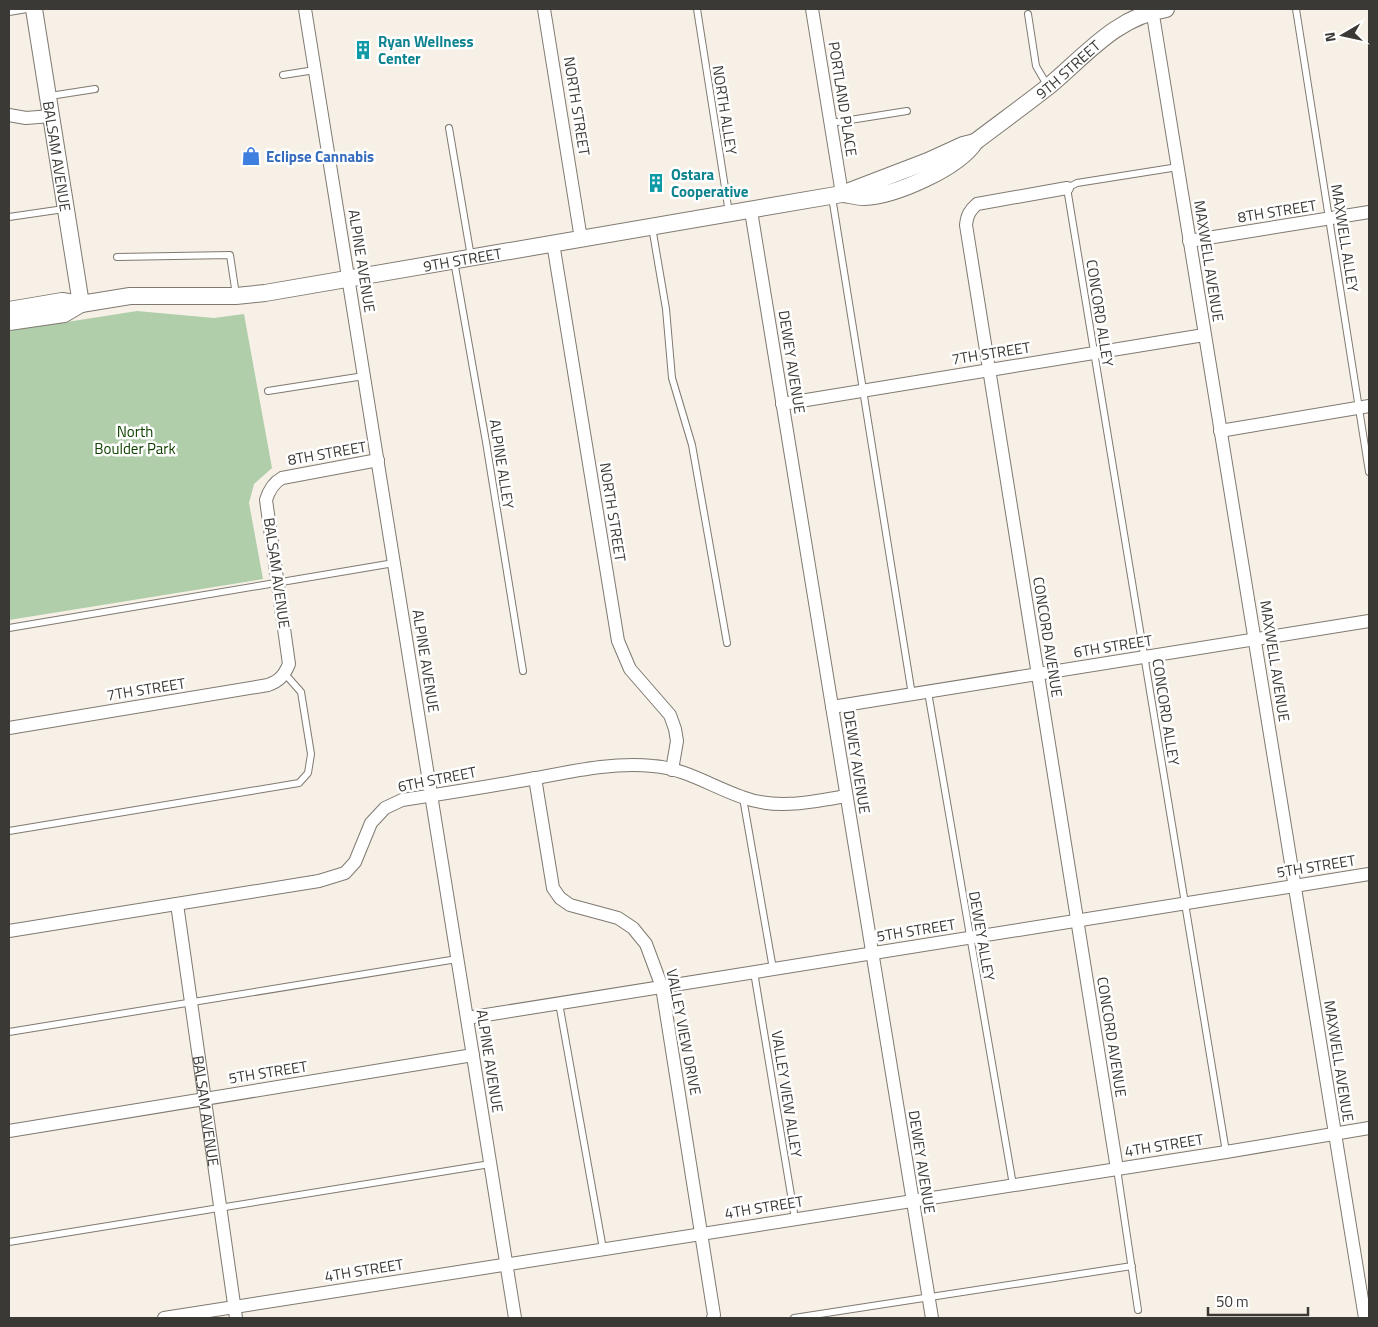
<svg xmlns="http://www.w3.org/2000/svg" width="1378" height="1327" font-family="'Titillium Web',sans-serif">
<rect width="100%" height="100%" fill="#f7f0e7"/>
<path fill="#b0cea9" d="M 137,311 L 214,318 L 244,314 L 272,468 L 254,484 L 249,503 L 263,579 L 9,620 L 9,331 Z"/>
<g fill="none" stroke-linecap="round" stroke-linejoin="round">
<g stroke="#7f7971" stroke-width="8">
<path id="service" d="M 697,9 L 729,213
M 1296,9 L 1369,472
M 9,12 L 27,9
M 1028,14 L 1036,66 L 1047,85
M 283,75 L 315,70
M 50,96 L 95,89
M 831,123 L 907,111
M 449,128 L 471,257
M 1178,167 L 1077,183 L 1067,188 L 1226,1152
M 832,197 L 912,695
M 9,217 L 64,209
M 652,227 L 666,309 L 672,378 L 692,445 L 727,643
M 117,257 L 230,255 L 236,295
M 454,261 L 486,442 L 523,671
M 268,391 L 364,376
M 9,628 L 394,563
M 928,692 L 1013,1185
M 743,798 L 773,969
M 9,831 L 299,783 L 308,773 L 311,754 L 301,692 L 285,674
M 754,972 L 795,1219
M 559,1003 L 603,1249
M 9,1032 L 457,959
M 1117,1169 L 1138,1310
M 9,1242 L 490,1164
M 794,1318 L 1132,1266"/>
</g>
<g stroke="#7f7971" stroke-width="14">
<g id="minor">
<path d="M 305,9 L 515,1318"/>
<path d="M 544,9 L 581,239"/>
<path d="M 812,9 L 842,194"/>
<path d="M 1152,9 L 1365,1318"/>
<path d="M 9,115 L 26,118 L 51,116"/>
<path d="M 1067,188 L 977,204 C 970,210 967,215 966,225 L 1117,1169"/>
<path d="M 751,211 L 932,1318"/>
<path d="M 1189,241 L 1369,212"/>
<path d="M 553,243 L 618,641 L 630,669 L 670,715 L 675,729 L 677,741 L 672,770"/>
<path d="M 782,404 L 1204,335"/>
<path d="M 1220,431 L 1369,406"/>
<path d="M 832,707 L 1369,621"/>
<path d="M 9,728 L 268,685 C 279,681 284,676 289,664 L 266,500 C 269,490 273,483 282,478 L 378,460"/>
<path d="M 535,778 L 553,888 L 560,898 L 570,905 L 618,918 L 633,928 L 646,944 L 662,987 L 714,1315 L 713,1318"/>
<path id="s1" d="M 177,904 L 236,1318"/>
<path d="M 9,931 L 319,881 L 345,873 L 355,862 L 371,823 L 385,808 L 402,800 C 447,793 492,786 536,778 C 574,771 614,762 653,766 C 684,768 713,787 742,797 C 776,810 812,802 846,796"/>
<path d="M 467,1018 L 1369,874"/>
<path d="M 9,1131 L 473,1055"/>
<path d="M 164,1318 L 1226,1152 L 1369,1128"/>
</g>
</g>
<g stroke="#7f7971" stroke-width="18">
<g id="tertiary">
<path id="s2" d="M 34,9 L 81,304"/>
<path id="s3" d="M 844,194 C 851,195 857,197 864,197 C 895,196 958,168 975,142 C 1000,123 1025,105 1049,86 C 1085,56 1117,16 1166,9"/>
<path id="s4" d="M 9,310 L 62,301 L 81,304 L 130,296 L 236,296 L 265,293 L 842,194 L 928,161 L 963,145 L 975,142"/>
<path d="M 9,322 L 64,314 L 81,304"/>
</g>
</g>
<use href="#service" stroke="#fff" stroke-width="6"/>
<use href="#minor" stroke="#fff" stroke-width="12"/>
<use href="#tertiary" stroke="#fff" stroke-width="16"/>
</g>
<defs>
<g id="building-bare" transform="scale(1.5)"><path d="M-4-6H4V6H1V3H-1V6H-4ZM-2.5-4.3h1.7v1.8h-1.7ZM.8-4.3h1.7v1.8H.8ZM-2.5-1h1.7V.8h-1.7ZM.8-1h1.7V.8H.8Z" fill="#0f9aa8" stroke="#fff" stroke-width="2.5" paint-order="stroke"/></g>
<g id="shop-bare" transform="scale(1.5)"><path d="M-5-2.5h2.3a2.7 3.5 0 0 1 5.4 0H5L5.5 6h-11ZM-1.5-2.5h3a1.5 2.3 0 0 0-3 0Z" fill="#3f7fe0" stroke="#fff" stroke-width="2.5" paint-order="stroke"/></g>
</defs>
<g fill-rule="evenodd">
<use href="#building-bare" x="363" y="50"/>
<use href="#shop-bare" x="251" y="156"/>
<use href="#building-bare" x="656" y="183"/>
</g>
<g text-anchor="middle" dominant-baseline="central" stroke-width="5" stroke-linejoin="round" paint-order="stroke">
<g font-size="15" font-weight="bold" fill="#0d838f" stroke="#fff" text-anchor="start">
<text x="378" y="41">Ryan Wellness<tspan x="378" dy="17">Center</tspan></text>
<text x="671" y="174">Ostara<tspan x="671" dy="17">Cooperative</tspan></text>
</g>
<g font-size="15" fill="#3b3935" stroke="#fff">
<text stroke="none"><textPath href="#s3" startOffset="265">9TH STREET</textPath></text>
<text transform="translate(843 99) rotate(81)">PORTLAND PLACE</text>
<text transform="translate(577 106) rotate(81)">NORTH STREET</text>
<text transform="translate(725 110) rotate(81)">NORTH ALLEY</text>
<text stroke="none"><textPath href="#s2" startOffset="149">BALSAM AVENUE</textPath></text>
<text transform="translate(1277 211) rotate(-9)">8TH STREET</text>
<text transform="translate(1345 238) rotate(81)">MAXWELL ALLEY</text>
<text stroke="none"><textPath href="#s4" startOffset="458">9TH STREET</textPath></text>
<text transform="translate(362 261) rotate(81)">ALPINE AVENUE</text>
<text transform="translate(1209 261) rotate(81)">MAXWELL AVENUE</text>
<text transform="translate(1100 313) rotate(81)">CONCORD ALLEY</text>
<text transform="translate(991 353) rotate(-9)">7TH STREET</text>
<text transform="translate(792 362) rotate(81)">DEWEY AVENUE</text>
<text transform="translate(327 453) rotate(-10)">8TH STREET</text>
<text transform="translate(502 464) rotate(81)">ALPINE ALLEY</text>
<text transform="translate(613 512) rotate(81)">NORTH STREET</text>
<text transform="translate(277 573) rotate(82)">BALSAM AVENUE</text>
<text transform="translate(1048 637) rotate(81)">CONCORD AVENUE</text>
<text transform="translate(1113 646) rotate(-9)">6TH STREET</text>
<text transform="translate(426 661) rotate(81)">ALPINE AVENUE</text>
<text transform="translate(1275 661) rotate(81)">MAXWELL AVENUE</text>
<text transform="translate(146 689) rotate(-9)">7TH STREET</text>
<text transform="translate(1166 712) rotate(81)">CONCORD ALLEY</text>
<text transform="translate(857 762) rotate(81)">DEWEY AVENUE</text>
<text transform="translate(437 779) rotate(-11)">6TH STREET</text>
<text transform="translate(1316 866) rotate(-9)">5TH STREET</text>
<text transform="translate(916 930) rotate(-9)">5TH STREET</text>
<text transform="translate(982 936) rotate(80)">DEWEY ALLEY</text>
<text transform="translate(684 1032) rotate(79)">VALLEY VIEW DRIVE</text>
<text transform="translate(1112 1037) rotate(81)">CONCORD AVENUE</text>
<text transform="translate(490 1061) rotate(81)">ALPINE AVENUE</text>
<text transform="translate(1339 1061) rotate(81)">MAXWELL AVENUE</text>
<text transform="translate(268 1072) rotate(-9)">5TH STREET</text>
<text transform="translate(787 1094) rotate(81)">VALLEY VIEW ALLEY</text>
<text stroke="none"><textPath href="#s1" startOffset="209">BALSAM AVENUE</textPath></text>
<text transform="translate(1164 1145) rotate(-9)">4TH STREET</text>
<text transform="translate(922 1162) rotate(81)">DEWEY AVENUE</text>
<text transform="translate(764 1207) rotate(-9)">4TH STREET</text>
<text transform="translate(364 1270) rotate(-9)">4TH STREET</text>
</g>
<g font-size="15" font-weight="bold" fill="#366cbe" stroke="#fff" text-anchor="start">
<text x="266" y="156">Eclipse Cannabis</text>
</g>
<g font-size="15" fill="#104301" stroke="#fff">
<text x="135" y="431">North<tspan x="135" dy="17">Boulder Park</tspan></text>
</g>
</g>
<rect width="1378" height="1327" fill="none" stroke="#3b3935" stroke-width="20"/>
<g transform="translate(1343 35) rotate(261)" stroke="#ffffff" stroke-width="4" paint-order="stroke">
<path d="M0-4L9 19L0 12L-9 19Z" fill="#3b3935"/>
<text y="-8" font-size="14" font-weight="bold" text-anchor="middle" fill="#3b3935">N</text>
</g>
<path d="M1208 1307v8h100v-8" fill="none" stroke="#3b3935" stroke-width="2.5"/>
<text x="1216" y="1307" font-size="15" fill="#3b3935" stroke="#ffffff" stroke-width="4" paint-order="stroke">50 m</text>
</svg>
